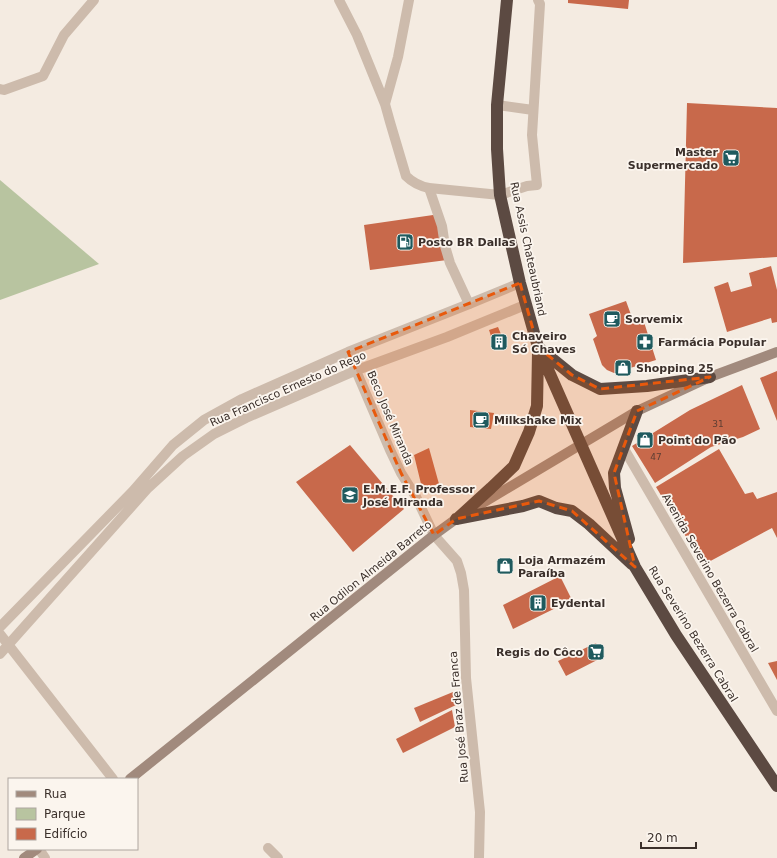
<svg xmlns="http://www.w3.org/2000/svg" width="777" height="858" font-family="'DejaVu Sans',sans-serif">
<rect width="100%" height="100%" fill="#f4ebe1"/>
<path fill="#b8c4a0" d="M 0,180 L 99,264 L 0,300 Z"/>
<path fill="#c8694b" d="M 568,0 L 629,0 L 628,9 L 568,3 Z
M 687,103 L 777,108 L 777,257 L 683,263 Z
M 440,214 L 447,260 L 370,270 L 364,225 Z
M 771,266 L 777,290 L 777,322 L 772,323 L 771,318 L 727,332 L 714,287 L 728,282 L 731,292 L 752,286 L 749,273 Z
M 626,301 L 634,323 L 644,322 L 656,360 L 614,373 L 607,370 L 602,365 L 593,339 L 597,336 L 589,314 Z
M 498,327 L 505,344 L 495,348 L 489,330 Z
M 777,371 L 777,421 L 760,378 Z
M 742,385 L 760,429 L 743,437 L 711,447 L 655,483 L 632,446 L 690,410 Z
M 470,410 L 494,413 L 491,429 L 470,427 Z
M 350,445 L 404,509 L 353,552 L 296,482 Z
M 429,448 L 439,484 L 422,488 L 414,455 Z
M 719,449 L 745,494 L 753,492 L 757,499 L 777,492 L 777,538 L 772,528 L 703,565 L 656,487 Z
M 560,576 L 572,600 L 513,629 L 503,605 Z
M 596,643 L 603,657 L 566,676 L 558,661 Z
M 777,661 L 777,680 L 768,663 Z
M 453,692 L 456,705 L 420,722 L 414,708 Z
M 452,710 L 455,727 L 403,753 L 396,739 Z"/>
<g fill="none" stroke-linecap="round" stroke-linejoin="round">
<path stroke="#cdbbac" stroke-width="10" d="M 497,105 L 533,110
M 429,188 L 442,226 L 445,246 L 450,263 L 469,304
M 500,195 L 527,186 L 537,185 L 532,135 L 540,4 L 538,0"/>
<path stroke="#cdbbac" stroke-width="10" d="M 339,0 L 357,35 L 385,104 L 390,122 L 406,176 C 413,183 419,186 429,188 L 500,195
M 0,89 L 4,90 L 43,76 L 64,35 L 94,0
M 385,104 L 398,57 L 409,0
M 348,352 L 390,450 L 401,473 L 416,497 L 434,535 L 457,561 L 461,573 L 464,590 L 466,678 L 480,812 L 479,858
M 623,447 L 777,711
M 0,627 L 133,491 L 173,445 L 204,420 L 242,399 L 348,352 L 469,304 L 520,283
M 0,634 L 113,779
M 0,654 L 148,488 L 183,456 L 214,434 L 246,418 L 357,370 L 447,337 L 525,305
M 268,848 L 278,858
M 39,849 L 45,858"/>
<path stroke="#a18a7d" stroke-width="10" d="M 130,779 L 434,535 L 456,519 L 637,411 L 710,377 L 777,352
M 24,858 L 37,849"/>
<path stroke="#5c4a42" stroke-width="12" d="M 507,0 L 497,105 L 497,149 L 500,195 L 520,283 L 538,347 L 635,567 L 676,635 L 777,786
M 540,349 L 572,375 L 600,389 L 647,386 L 710,377
M 456,519 L 523,506 L 539,501 L 556,508 L 572,511 L 589,524 L 632,564
M 457,519 L 491,488 L 514,466 L 529,432 L 537,406 L 538,353
M 629,539 L 615,488 L 614,473 L 637,411"/>
</g>
<path fill="#e8590c" fill-opacity="0.2" stroke="#e8590c" stroke-width="3" stroke-dasharray="8 5" stroke-linejoin="round" d="M 520,283 L 538,347 L 572,375 L 600,389 L 710,377 L 637,411 L 614,473 L 635,567 L 572,511 L 539,501 L 456,519 L 434,535 L 401,473 L 348,352 Z"/>
<defs>
<g id="supermarket-square" transform="scale(0.9)"><rect x="-9" y="-9" width="18" height="18" rx="4" fill="#1f5a5e" stroke="#fbf5ee"/><path d="M-6-5.5h2.5l.6 2H6L4.5 2H-2.5L-4.4-4H-6ZM-1.5 3.2a1.3 1.3 0 1 0 .1 0ZM3 3.2a1.3 1.3 0 1 0 .1 0Z" fill="#fff"/></g>
<g id="fuel-square" transform="scale(0.9)"><rect x="-9" y="-9" width="18" height="18" rx="4" fill="#1f5a5e" stroke="#fbf5ee"/><path d="M-5.5-6h7V0h2V4h1.3V-2.5L3-4.5l.8-.8L6-3V5H2.5V1h-1V6h-7ZM-4.2-4.7v3.2H.2V-4.7Z" fill="#fff"/></g>
<g id="cafe-square" transform="scale(0.9)"><rect x="-9" y="-9" width="18" height="18" rx="4" fill="#1f5a5e" stroke="#fbf5ee"/><path d="M-5.5-4.5H6V0H3Q3 3.5 0 3.5H-2.5Q-5.5 3.5-5.5 0ZM3-3.2v2h1.7v-2ZM-6 4.5H4V6H-6Z" fill="#fff"/></g>
<g id="building-square" transform="scale(0.9)"><rect x="-9" y="-9" width="18" height="18" rx="4" fill="#1f5a5e" stroke="#fbf5ee"/><path d="M-4-6H4V6H1V3H-1V6H-4ZM-2.5-4.3h1.7v1.8h-1.7ZM.8-4.3h1.7v1.8H.8ZM-2.5-1h1.7V.8h-1.7ZM.8-1h1.7V.8H.8Z" fill="#fff"/></g>
<g id="pharmacy-square" transform="scale(0.9)"><rect x="-9" y="-9" width="18" height="18" rx="4" fill="#1f5a5e" stroke="#fbf5ee"/><path d="M-2-6h4v4h4v4h-4v4h-4v-4h-4v-4h4Z" fill="#fff"/></g>
<g id="shop-square" transform="scale(0.9)"><rect x="-9" y="-9" width="18" height="18" rx="4" fill="#1f5a5e" stroke="#fbf5ee"/><path d="M-5-2.5h2.3a2.7 3.5 0 0 1 5.4 0H5L5.5 6h-11ZM-1.5-2.5h3a1.5 2.3 0 0 0-3 0Z" fill="#fff"/></g>
<g id="school-square" transform="scale(0.9)"><rect x="-9" y="-9" width="18" height="18" rx="4" fill="#1f5a5e" stroke="#fbf5ee"/><path d="M0-5L7-2L0 1L-7-2ZM-4 1L0 2.5L4 1V4Q0 6-4 4Z" fill="#fff"/></g>
</defs>
<g fill-rule="evenodd">
<use href="#supermarket-square" x="731" y="158"/>
<use href="#fuel-square" x="405" y="242"/>
<use href="#cafe-square" x="612" y="319"/>
<use href="#building-square" x="499" y="342"/>
<use href="#pharmacy-square" x="645" y="342"/>
<use href="#shop-square" x="623" y="368"/>
<use href="#cafe-square" x="481" y="420"/>
<use href="#shop-square" x="645" y="440"/>
<use href="#school-square" x="350" y="495"/>
<use href="#shop-square" x="505" y="566"/>
<use href="#building-square" x="538" y="603"/>
<use href="#supermarket-square" x="596" y="652"/>
</g>
<g text-anchor="middle" dominant-baseline="central" stroke-width="3.5" stroke-linejoin="round" paint-order="stroke">
<g font-size="9" fill="#5e3e33">
<text x="718" y="424">31</text>
<text x="656" y="457">47</text>
</g>
<g font-size="11" font-weight="bold" fill="#3b302b" stroke="#fbf5ee" text-anchor="start">
<text x="718" y="152" text-anchor="end">Master<tspan x="718" dy="13">Supermercado</tspan></text>
<text x="418" y="242">Posto BR Dallas</text>
<text x="625" y="319">Sorvemix</text>
<text x="512" y="336">Chaveiro<tspan x="512" dy="13">Só Chaves</tspan></text>
<text x="658" y="342">Farmácia Popular</text>
<text x="636" y="368">Shopping 25</text>
<text x="494" y="420">Milkshake Mix</text>
<text x="658" y="440">Point do Pão</text>
<text x="363" y="489">E.M.E.F. Professor<tspan x="363" dy="13">José Miranda</tspan></text>
<text x="518" y="560">Loja Armazém<tspan x="518" dy="13">Paraíba</tspan></text>
<text x="551" y="603">Eydental</text>
<text x="583" y="652" text-anchor="end">Regis do Côco</text>
</g>
<g font-size="11" fill="#3b302b" stroke="#fbf5ee">
<text transform="translate(528 249) rotate(78)">Rua Assis Chateaubriand</text>
<text transform="translate(288 389) rotate(-24)">Rua Francisco Ernesto do Rego</text>
<text transform="translate(390 418) rotate(67)">Beco José Miranda</text>
<text transform="translate(371 571) rotate(-39)">Rua Odilon Almeida Barreto</text>
<text transform="translate(710 573) rotate(60)">Avenida Severino Bezerra Cabral</text>
<text transform="translate(693 634) rotate(58)">Rua Severino Bezerra Cabral</text>
<text transform="translate(459 717) rotate(-95)">Rua José Braz de Franca</text>
</g>
</g>
<rect x="8" y="778" width="130" height="72" fill="#fbf5ee" stroke="#aea6a0"/>
<rect x="16" y="791" width="20" height="6" fill="#a18a7d" stroke="#aea6a0"/>
<text x="44" y="798" font-size="12" fill="#3b302b">Rua</text>
<rect x="16" y="808" width="20" height="12" fill="#b8c4a0" stroke="#aea6a0"/>
<text x="44" y="818" font-size="12" fill="#3b302b">Parque</text>
<rect x="16" y="828" width="20" height="12" fill="#c8694b" stroke="#aea6a0"/>
<text x="44" y="838" font-size="12" fill="#3b302b">Edifício</text>
<path d="M641 842v6h55v-6" fill="none" stroke="#3b302b" stroke-width="2"/>
<text x="647" y="842" font-size="12" fill="#3b302b" stroke="#fbf5ee" stroke-width="3" paint-order="stroke">20 m</text>
</svg>
